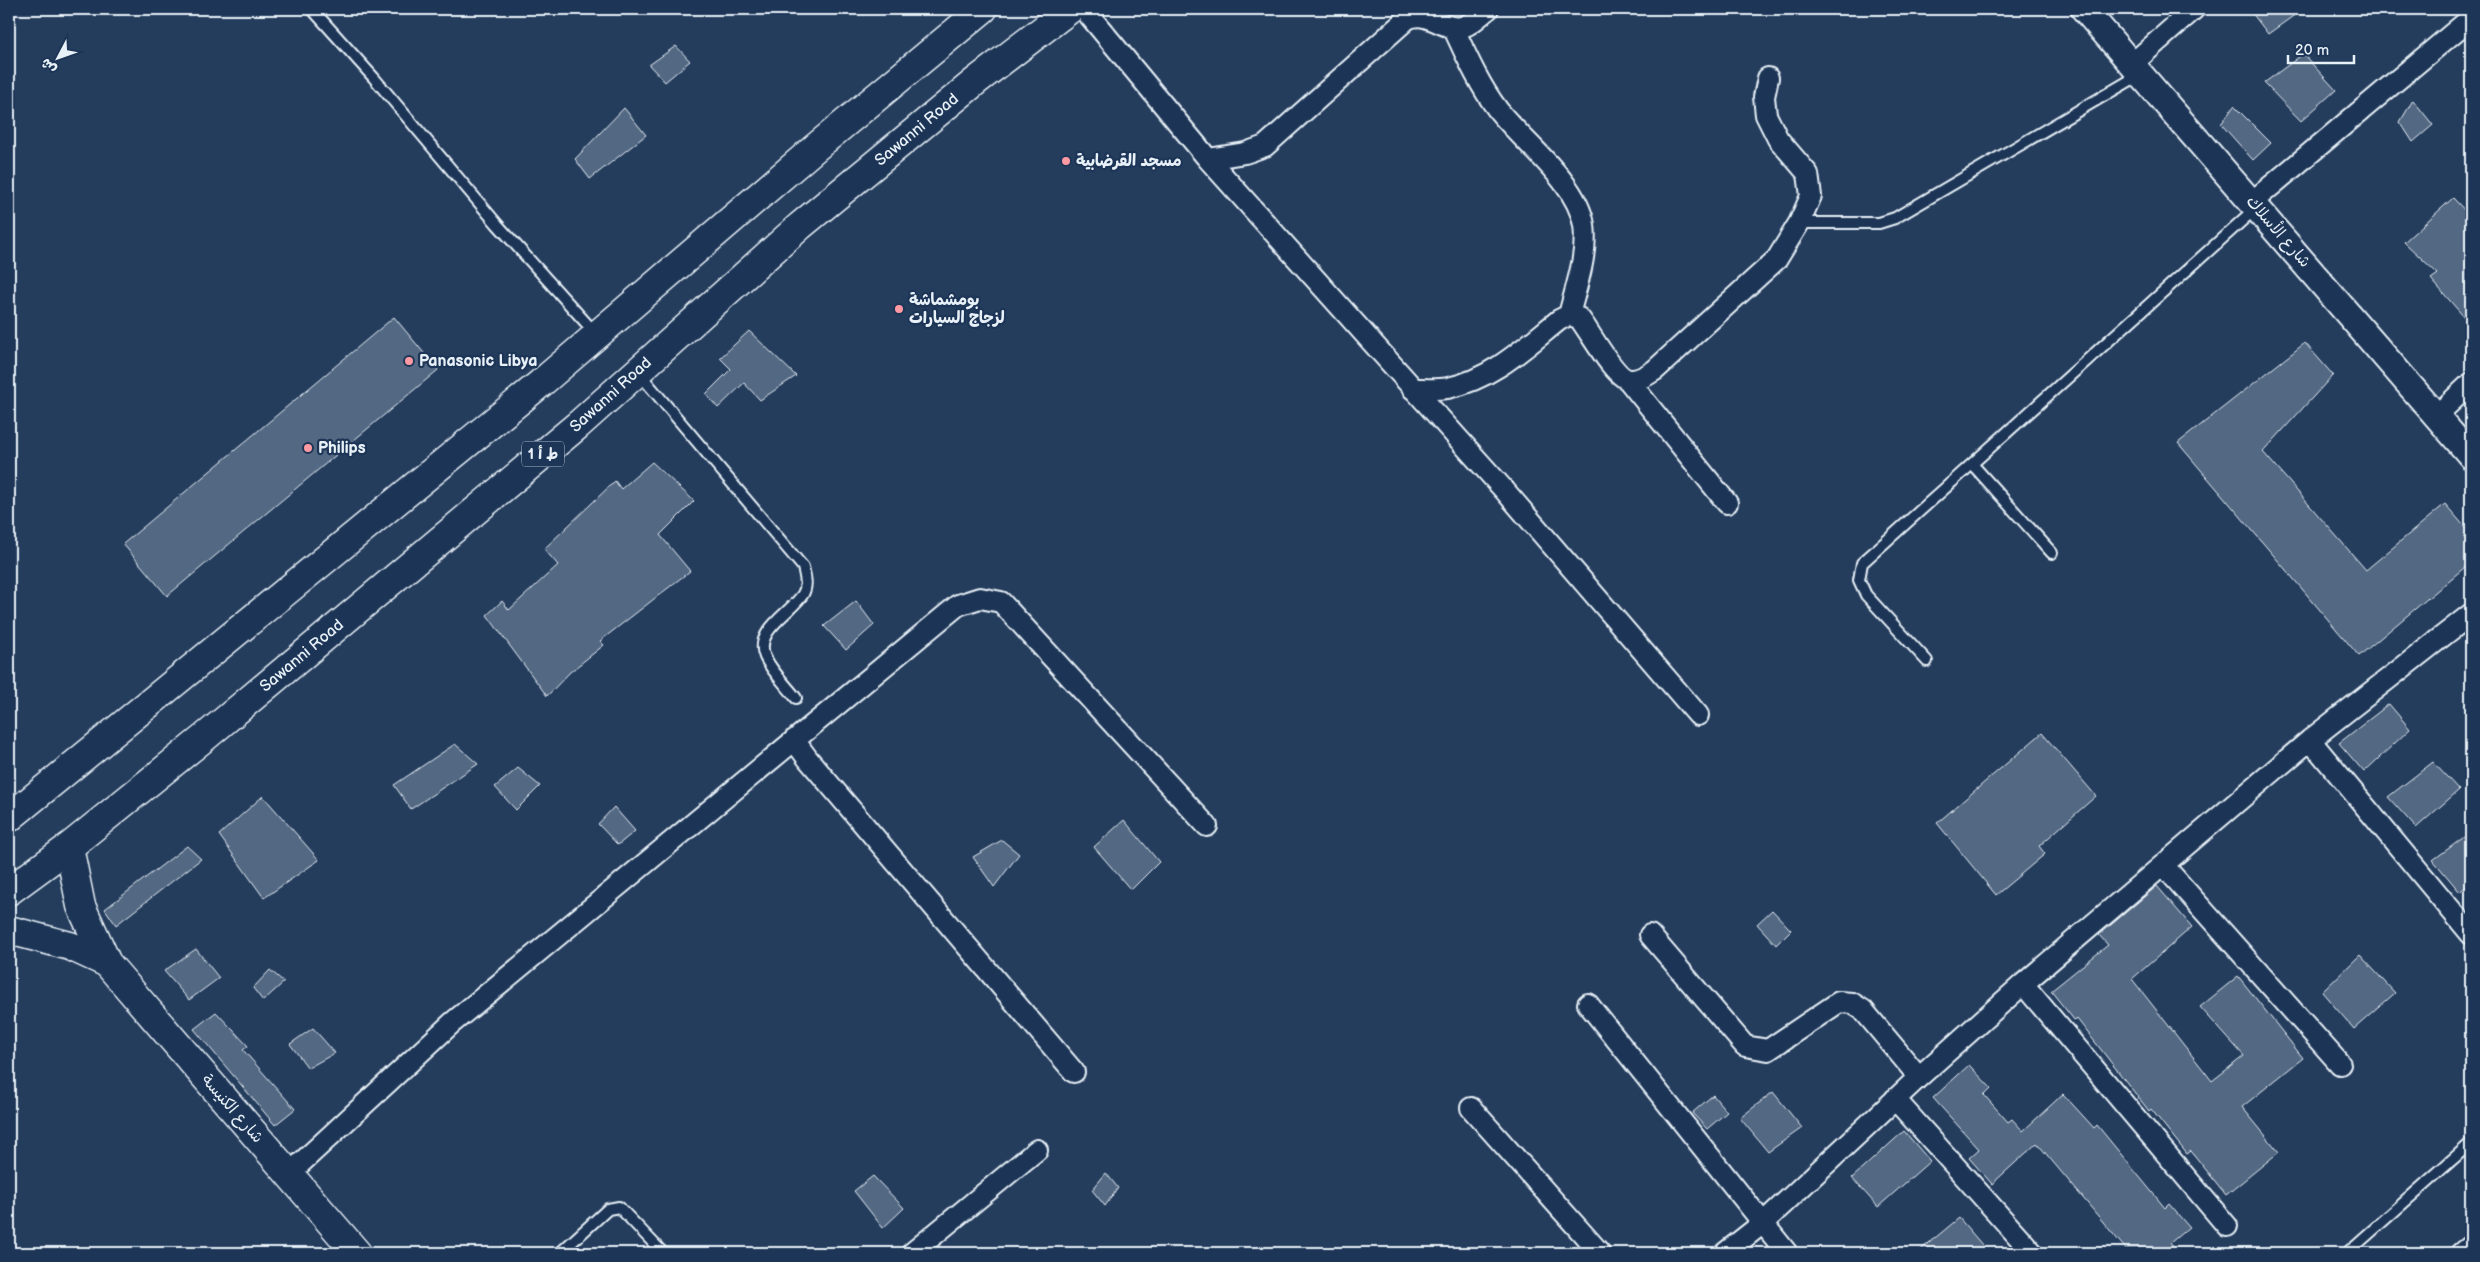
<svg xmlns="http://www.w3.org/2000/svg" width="2480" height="1262" font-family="'Balsamiq Sans','Playpen Sans Arabic',sans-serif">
<rect width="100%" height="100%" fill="#253d5d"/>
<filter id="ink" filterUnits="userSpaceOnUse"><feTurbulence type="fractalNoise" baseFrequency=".02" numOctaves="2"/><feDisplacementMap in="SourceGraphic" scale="10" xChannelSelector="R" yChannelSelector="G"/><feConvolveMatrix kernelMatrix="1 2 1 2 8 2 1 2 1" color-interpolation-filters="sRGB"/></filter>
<g filter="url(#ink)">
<path fill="#536782" stroke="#e8f1f8" d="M 2249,9 L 2303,9 L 2268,34 Z
M 676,46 L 690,61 L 665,82 L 649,65 Z
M 2303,54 L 2336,90 L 2301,121 L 2264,83 Z
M 2413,100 L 2433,125 L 2413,142 L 2400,122 Z
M 2234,106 L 2271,143 L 2253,160 L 2221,124 Z
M 624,108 L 646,135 L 590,179 L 575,159 Z
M 2453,198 L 2471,217 L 2471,325 L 2431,279 L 2438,274 L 2404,242 Z
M 394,317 L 438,370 L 167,596 L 123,544 Z
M 749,331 L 796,376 L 760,400 L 744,383 L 718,408 L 706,394 L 731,369 L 720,358 Z
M 2305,343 L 2333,375 L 2263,452 L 2366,570 L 2445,504 L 2471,534 L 2471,562 L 2359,656 L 2178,443 Z
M 652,462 L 694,501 L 660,535 L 690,571 L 600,641 L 604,645 L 570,672 L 547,696 L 487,615 L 502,601 L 509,610 L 558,565 L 544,549 L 615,481 L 621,489 Z
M 856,601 L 874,625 L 846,650 L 824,626 Z
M 2389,704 L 2410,729 L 2364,772 L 2339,743 Z
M 2042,733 L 2096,796 L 2039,846 L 2045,854 L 1996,895 L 1937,823 Z
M 455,744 L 478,764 L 411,809 L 394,785 Z
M 2433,762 L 2459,790 L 2416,828 L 2388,797 Z
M 518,768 L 540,786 L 516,810 L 495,787 Z
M 263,796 L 319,860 L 264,898 L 219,835 Z
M 614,807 L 635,831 L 618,845 L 598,824 Z
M 1124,820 L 1159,862 L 1131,890 L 1094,847 Z
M 2471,832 L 2471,881 L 2460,892 L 2433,860 Z
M 1002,840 L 1019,854 L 994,887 L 973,857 Z
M 187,846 L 201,859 L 116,925 L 105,909 Z
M 2157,886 L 2192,927 L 2132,979 L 2212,1081 L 2244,1056 L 2200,1007 L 2238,976 L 2303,1058 L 2242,1107 L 2279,1152 L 2226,1195 L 2191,1151 L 2187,1154 L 2151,1109 L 2149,1111 L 2077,1019 L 2075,1021 L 2051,991 L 2108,945 L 2099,935 Z
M 1772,910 L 1791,930 L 1776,945 L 1757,924 Z
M 196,949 L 219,978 L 189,1000 L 164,971 Z
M 2360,955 L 2395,993 L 2354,1029 L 2322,992 Z
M 270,970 L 284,982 L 263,1001 L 253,988 Z
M 216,1012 L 248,1046 L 243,1050 L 295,1109 L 275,1125 L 194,1029 Z
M 313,1028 L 335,1053 L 308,1068 L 290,1044 Z
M 1969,1065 L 1991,1088 L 1984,1095 L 2008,1122 L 2012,1119 L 2023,1131 L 2063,1094 L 2094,1128 L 2097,1125 L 2165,1208 L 2169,1204 L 2189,1227 L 2170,1243 L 2178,1253 L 2129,1253 L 2037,1143 L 1992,1184 L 1969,1158 L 1979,1149 L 1933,1098 Z
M 1773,1092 L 1802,1128 L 1768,1152 L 1740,1118 Z
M 1713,1095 L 1727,1112 L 1707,1129 L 1692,1113 Z
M 1904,1131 L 1930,1161 L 1878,1207 L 1852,1178 Z
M 1106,1173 L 1118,1188 L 1105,1206 L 1092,1190 Z
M 873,1176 L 904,1208 L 883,1228 L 854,1191 Z
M 1959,1218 L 1989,1253 L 1917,1253 Z"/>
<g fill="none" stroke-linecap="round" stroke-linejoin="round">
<g stroke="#e8f1f8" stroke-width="14">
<path id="service" d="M 312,9 L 374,78 L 497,224 L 596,334
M 1799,223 L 1879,223 L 1895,218 L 2141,74
M 638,372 L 803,567 C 805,576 808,585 803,594 C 791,613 753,631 765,657 C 772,672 787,686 796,698
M 1972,464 L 2052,553
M 1927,661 L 1866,595 L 1859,580 L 1862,563 L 2256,208
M 560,1253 L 608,1209 L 619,1207 L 663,1253
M 2347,1253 L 2471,1143"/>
</g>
<g stroke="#e8f1f8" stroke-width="24">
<path id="minor" d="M 1084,9 L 1208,159 L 1506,492 L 1698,715
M 1453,27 C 1466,55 1479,85 1498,110 C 1524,143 1577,182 1584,225 C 1588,254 1576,287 1569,315
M 2132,64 L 2194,9
M 1208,159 L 1245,153 L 1265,146 L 1407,19 C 1428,8 1445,34 1465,26 C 1473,23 1481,14 1488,9
M 2252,202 L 2471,18
M 1628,380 L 1727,503
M 1413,389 C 1424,389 1437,390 1448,388 C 1492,379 1525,347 1559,320 L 1569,315 L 1579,318 C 1589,330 1615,379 1630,380 C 1639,381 1647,375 1655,370 L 1777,259 L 1799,223 L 1811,196 L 1808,174 L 1778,139 L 1766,115 L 1764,97 L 1768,78
M 2436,416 L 2471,383
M 794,740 L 808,759 L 1074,1072
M 2310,740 L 2471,934
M 2164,866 L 2340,1064
M 1650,935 L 1745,1046 L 1768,1050 L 1839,1002 L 1852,1003 L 1863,1010 L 1919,1077
M 2023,984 L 2227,1226
M 1588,1004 L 1763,1223 L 1725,1253
M 1895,1099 L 2033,1253
M 1471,1108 L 1600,1253
M 288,1175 L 452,1023 L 958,605 L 980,598 L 1001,602 L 1207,826
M 912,1253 L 1037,1150
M 1787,1253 L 1763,1223 L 1919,1077 L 2023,984 L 2310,740 L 2471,614
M 2461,1253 L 2471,1245"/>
</g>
<g stroke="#e8f1f8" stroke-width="29">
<path id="tertiary" d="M 2084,9 L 2471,456"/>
</g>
<g stroke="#e8f1f8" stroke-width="31">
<path id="secondary" d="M 69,847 L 81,906 L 107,963 L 357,1253
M 9,930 L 70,946 L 107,963"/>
</g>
<g stroke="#e8f1f8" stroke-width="31">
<path id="trunk" d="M 9,818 L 541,383 L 815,148 L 983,9
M 9,891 L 69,847 L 205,737 L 578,425 L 800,226 L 976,81 L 1070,9"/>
</g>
<use href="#service" stroke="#1d3557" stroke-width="10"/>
<use href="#minor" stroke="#1d3557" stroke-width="20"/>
<use href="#tertiary" stroke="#1d3557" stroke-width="25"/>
<use href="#secondary" stroke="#1d3557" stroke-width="28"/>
<use href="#trunk" stroke="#1d3557" stroke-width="28"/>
</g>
</g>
<g fill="#ff9aa2" stroke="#1d3557" stroke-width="2">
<circle cx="1066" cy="161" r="5"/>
<circle cx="899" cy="309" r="5"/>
<circle cx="409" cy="361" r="5"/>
<circle cx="308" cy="448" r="5"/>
</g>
<g text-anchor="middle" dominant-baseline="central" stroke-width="4.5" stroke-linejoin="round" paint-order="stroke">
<rect fill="#1d3557" stroke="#abb9c8" stroke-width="1" x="522" y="441.5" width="42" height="25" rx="4"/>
<g font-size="15" font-weight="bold" fill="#e8f1f8">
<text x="543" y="454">ط أ 1</text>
</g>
<g font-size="16" fill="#e8f1f8" stroke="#1d3557">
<text transform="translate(917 130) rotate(-40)">Sawanni Road</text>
<text transform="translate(2278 232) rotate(49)">شارع الأسلاك</text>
<text transform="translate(611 395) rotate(-42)">Sawanni Road</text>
<text transform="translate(302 656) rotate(-40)">Sawanni Road</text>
<text transform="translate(232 1109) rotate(49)">شارع الكنيسة</text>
</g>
<g font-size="16" font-weight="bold" fill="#e8f1f8" stroke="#1d3557" text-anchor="start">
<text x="1076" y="161">مسجد القرضابية</text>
<text x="909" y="300">بومشماشة<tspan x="909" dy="18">لزجاج السيارات</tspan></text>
<text x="419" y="361">Panasonic Libya</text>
<text x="318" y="448">Philips</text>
</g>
</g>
<rect width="2480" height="1262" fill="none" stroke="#1d3557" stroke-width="30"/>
<rect x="15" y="15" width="2450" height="1232" fill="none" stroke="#e8f1f8" stroke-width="2" filter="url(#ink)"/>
<g transform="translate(58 58) rotate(229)" stroke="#1d3557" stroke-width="4" paint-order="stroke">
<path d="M0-4L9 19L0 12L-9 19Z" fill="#e8f1f8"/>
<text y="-8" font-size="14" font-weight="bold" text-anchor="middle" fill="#e8f1f8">ش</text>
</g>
<path d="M2288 55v8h66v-8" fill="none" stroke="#e8f1f8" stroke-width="2.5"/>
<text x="2295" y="55" font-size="15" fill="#e8f1f8" stroke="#1d3557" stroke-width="4" paint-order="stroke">20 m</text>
</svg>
